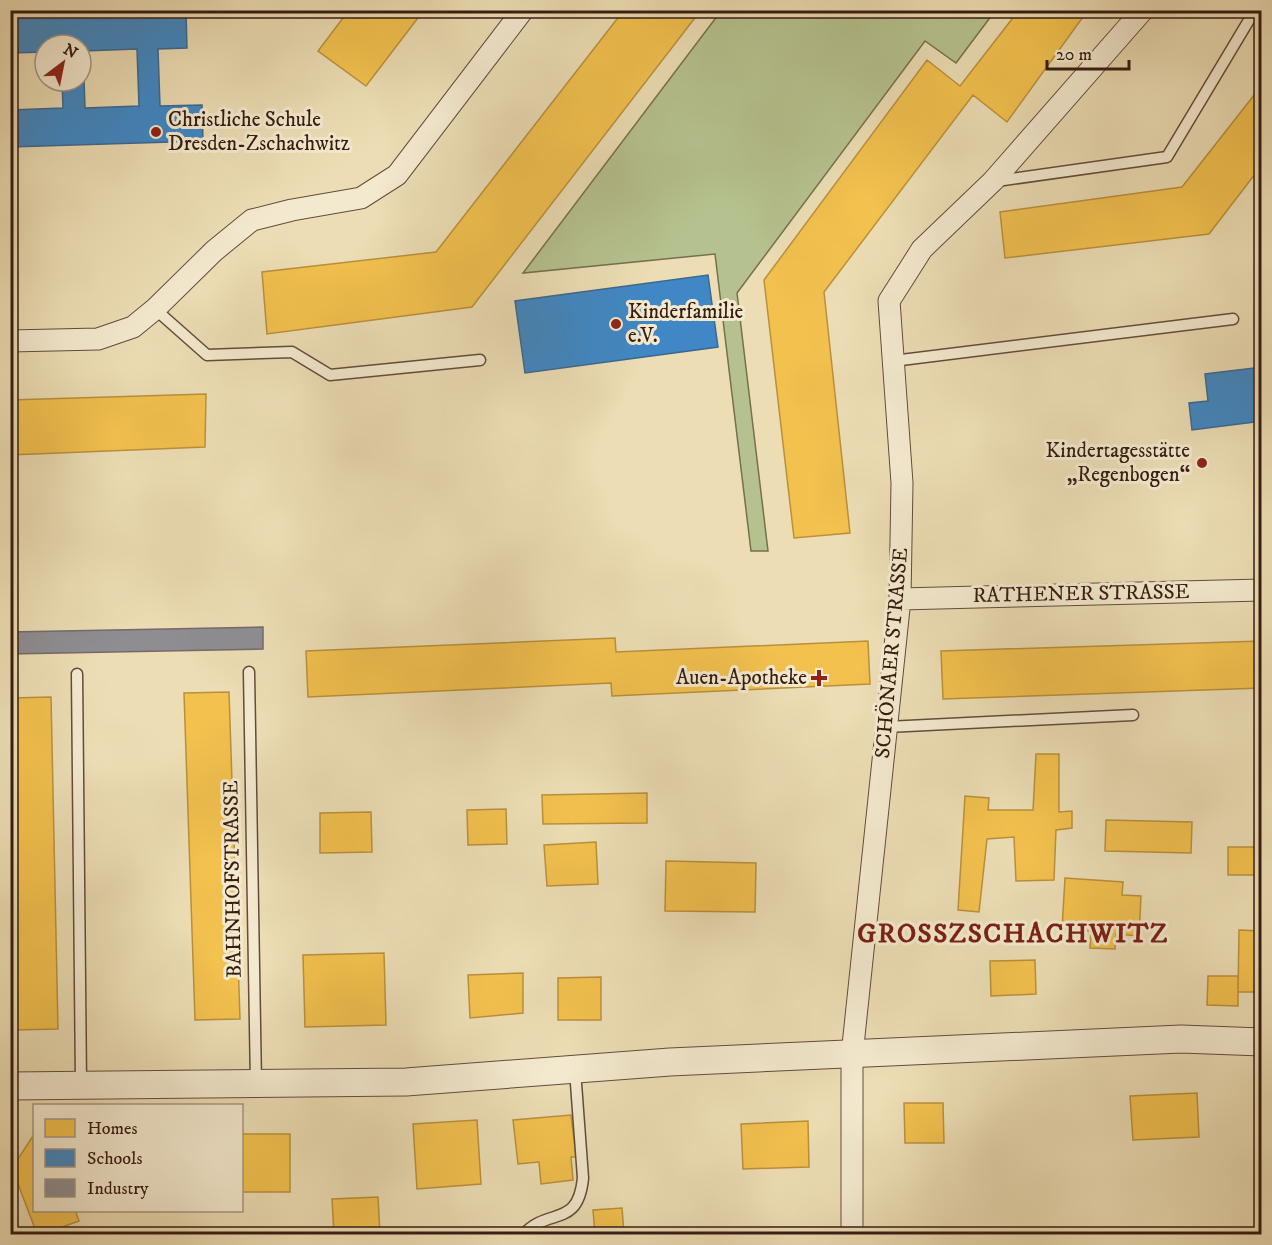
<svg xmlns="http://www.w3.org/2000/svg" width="1272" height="1245" font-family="'IM FELL DW Pica',serif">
<rect width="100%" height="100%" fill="#ecddb4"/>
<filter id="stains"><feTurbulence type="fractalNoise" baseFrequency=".00333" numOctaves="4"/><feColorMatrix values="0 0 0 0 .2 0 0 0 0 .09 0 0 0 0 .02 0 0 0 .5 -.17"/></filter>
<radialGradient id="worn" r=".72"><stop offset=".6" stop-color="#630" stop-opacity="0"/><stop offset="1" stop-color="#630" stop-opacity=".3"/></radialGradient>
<path fill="#b5c28f" stroke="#766f50" stroke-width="1.5" d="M 721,11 L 995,11 L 956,63 L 925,41 L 737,293 L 768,551 L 751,551 L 715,254 L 523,273 Z"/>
<path fill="#f2c14e" stroke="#ba903c" stroke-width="1.5" d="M 349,10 L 424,10 L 366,86 L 318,51 Z
M 624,10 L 701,10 L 472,307 L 267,334 L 262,272 L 436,252 Z
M 1019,10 L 1088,10 L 1007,122 L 973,95 L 824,292 L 850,533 L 794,538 L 764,280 L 927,60 L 960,86 Z
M 1262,85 L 1262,165 L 1209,234 L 1005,258 L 1000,212 L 1182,187 Z
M 206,394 L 205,447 L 10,455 L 10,400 Z
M 615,638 L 616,652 L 868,641 L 870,684 L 612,696 L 611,683 L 308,697 L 306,651 Z
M 1262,641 L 1262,688 L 943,699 L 941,651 Z
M 229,692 L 240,1019 L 195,1020 L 184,693 Z
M 51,697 L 58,1029 L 14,1030 L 10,698 Z
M 1036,754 L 1059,754 L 1059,812 L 1072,811 L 1072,828 L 1056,830 L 1054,880 L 1016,881 L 1014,837 L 987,839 L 979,912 L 958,910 L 965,796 L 989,798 L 988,810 L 1033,810 Z
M 647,793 L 647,823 L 543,824 L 542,795 Z
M 506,809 L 507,844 L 468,845 L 467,810 Z
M 371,812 L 372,852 L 320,853 L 320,813 Z
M 1106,820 L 1192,822 L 1191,853 L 1105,851 Z
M 596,842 L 598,884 L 547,886 L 544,845 Z
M 1228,847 L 1262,847 L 1262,875 L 1228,875 Z
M 666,861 L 756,863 L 755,912 L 665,911 Z
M 1065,878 L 1123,882 L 1122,895 L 1141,896 L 1139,936 L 1116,934 L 1115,949 L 1090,948 L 1091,931 L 1062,929 Z
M 1239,930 L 1262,931 L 1262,992 L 1238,992 Z
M 384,953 L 386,1025 L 305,1027 L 303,955 Z
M 1035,960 L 1036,994 L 991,996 L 990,961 Z
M 523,973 L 523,1013 L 470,1018 L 468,975 Z
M 1208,976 L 1238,976 L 1238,1006 L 1207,1005 Z
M 601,977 L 601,1020 L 558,1020 L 558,978 Z
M 1197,1093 L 1199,1137 L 1133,1140 L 1130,1096 Z
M 904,1103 L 943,1103 L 944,1143 L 905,1143 Z
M 571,1115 L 576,1157 L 571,1157 L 573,1180 L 541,1184 L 539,1162 L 518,1164 L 513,1120 Z
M 477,1120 L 481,1184 L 417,1189 L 413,1124 Z
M 808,1121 L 809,1167 L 743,1169 L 741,1124 Z
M 242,1134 L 290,1134 L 290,1192 L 242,1192 Z
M 33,1136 L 34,1210 L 75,1210 L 79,1221 L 43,1234 L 37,1234 L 12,1168 Z
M 378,1197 L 380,1234 L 334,1234 L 332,1199 Z
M 622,1208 L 624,1234 L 595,1234 L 593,1210 Z"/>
<path fill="#3f88c5" stroke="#3c688f" stroke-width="1.5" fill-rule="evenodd" d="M 186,11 L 187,48 L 158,49 L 160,106 L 202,105 L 203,141 L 10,147 L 10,110 L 63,108 L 62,81 L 81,81 L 81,45 L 45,45 L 45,52 L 10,53 L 10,16 ZM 137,49 L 139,106 L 85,108 L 83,51 Z
M 708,275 L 718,347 L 525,373 L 515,301 Z
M 1262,367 L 1262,421 L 1192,430 L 1189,403 L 1208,401 L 1205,374 Z"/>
<path fill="#8d8d92" stroke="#736b6b" stroke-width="1.5" d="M 263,627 L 263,649 L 10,654 L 10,632 Z"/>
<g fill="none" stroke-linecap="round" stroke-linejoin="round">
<g stroke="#644c3a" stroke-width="13">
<path id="service" d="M 997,181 L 1167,157 L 1255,10
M 155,309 L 207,355 L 292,352 L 330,375 L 480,360
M 893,361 L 1233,319
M 249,672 L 256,1085
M 77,674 L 81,1085
M 887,727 L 1133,715
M 524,1234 C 548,1207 578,1229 583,1178 L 575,1070"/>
</g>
<g stroke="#644c3a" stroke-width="23">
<path id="minor" d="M 10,341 L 98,339 L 133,327 L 155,309 L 214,251 L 252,220 L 292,210 L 361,198 L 397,175 L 523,10
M 900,599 L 1262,590
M 852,1234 L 852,1055 L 900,599 L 902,483 L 889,301 L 922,249 L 993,181 L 1143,10"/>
</g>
<g stroke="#644c3a" stroke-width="29">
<path id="tertiary" d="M 10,1086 L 406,1082 L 670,1062 L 1181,1039 L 1262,1042"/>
</g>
<use href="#service" stroke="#f3e9ce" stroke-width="10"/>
<use href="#minor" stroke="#f3e9ce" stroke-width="21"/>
<use href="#tertiary" stroke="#f3e9ce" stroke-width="27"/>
</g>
<g fill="#8f2418" stroke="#f3e9ce" stroke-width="2">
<circle cx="156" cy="132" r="6"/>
<circle cx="616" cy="324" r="6"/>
<circle cx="1202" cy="463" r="6"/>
<path d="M816 669h6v6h6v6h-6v6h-6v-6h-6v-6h6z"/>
</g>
<g text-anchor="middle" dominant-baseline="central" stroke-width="6" stroke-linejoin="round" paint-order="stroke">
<g font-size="21" fill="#361c11" stroke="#f3e9ce" text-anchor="start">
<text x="168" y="120">Christliche Schule<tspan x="168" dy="24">Dresden-Zschachwitz</tspan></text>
<text x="628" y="312">Kinderfamilie<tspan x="628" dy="24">e.V.</tspan></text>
<text x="1190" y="451" text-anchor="end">Kindertagesstätte<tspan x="1190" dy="24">„Regenbogen“</tspan></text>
<text x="807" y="678" text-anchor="end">Auen-Apotheke</text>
</g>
<g font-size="21" fill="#361c11" stroke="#f3e9ce">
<text transform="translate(1081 594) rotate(-1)">RATHENER STRASSE</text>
<text transform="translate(892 653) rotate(-85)">SCHÖNAER STRASSE</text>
<text transform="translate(233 879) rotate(-91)">BAHNHOFSTRASSE</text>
</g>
<g font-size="27" font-weight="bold" letter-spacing="1.5" fill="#7a1f14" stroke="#f3e9ce">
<text x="1013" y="934">GROSSZSCHACHWITZ</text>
</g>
</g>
<rect width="1272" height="1245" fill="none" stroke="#ecddb4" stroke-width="36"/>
<rect x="12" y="12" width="1248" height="1221" fill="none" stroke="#361c11" stroke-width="3"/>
<rect x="18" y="18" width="1236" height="1209" fill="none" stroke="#361c11" stroke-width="1.5"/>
<rect x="33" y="1104" width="210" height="108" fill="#f3e9ce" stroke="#a79782" stroke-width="1.5"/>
<rect x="45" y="1119" width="30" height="18" fill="#f2c14e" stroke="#a79782" stroke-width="1.5"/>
<text x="87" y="1134" font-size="18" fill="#361c11">Homes</text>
<rect x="45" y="1149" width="30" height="18" fill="#3f88c5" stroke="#a79782" stroke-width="1.5"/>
<text x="87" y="1164" font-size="18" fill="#361c11">Schools</text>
<rect x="45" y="1179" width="30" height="18" fill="#8d8d92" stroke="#a79782" stroke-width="1.5"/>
<text x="87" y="1194" font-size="18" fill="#361c11">Industry</text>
<g transform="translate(63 63) rotate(32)"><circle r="28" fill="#f3e9ce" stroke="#a79782" stroke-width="1.5"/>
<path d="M0-4.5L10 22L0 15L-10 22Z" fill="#8f2418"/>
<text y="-9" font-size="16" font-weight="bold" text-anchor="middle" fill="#361c11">N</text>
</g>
<path d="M1047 60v9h82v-9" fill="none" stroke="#361c11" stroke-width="3"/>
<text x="1056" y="60" font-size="18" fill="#361c11" stroke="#f3e9ce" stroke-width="4.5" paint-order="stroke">20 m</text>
<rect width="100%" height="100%" filter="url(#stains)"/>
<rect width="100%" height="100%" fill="url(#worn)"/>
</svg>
